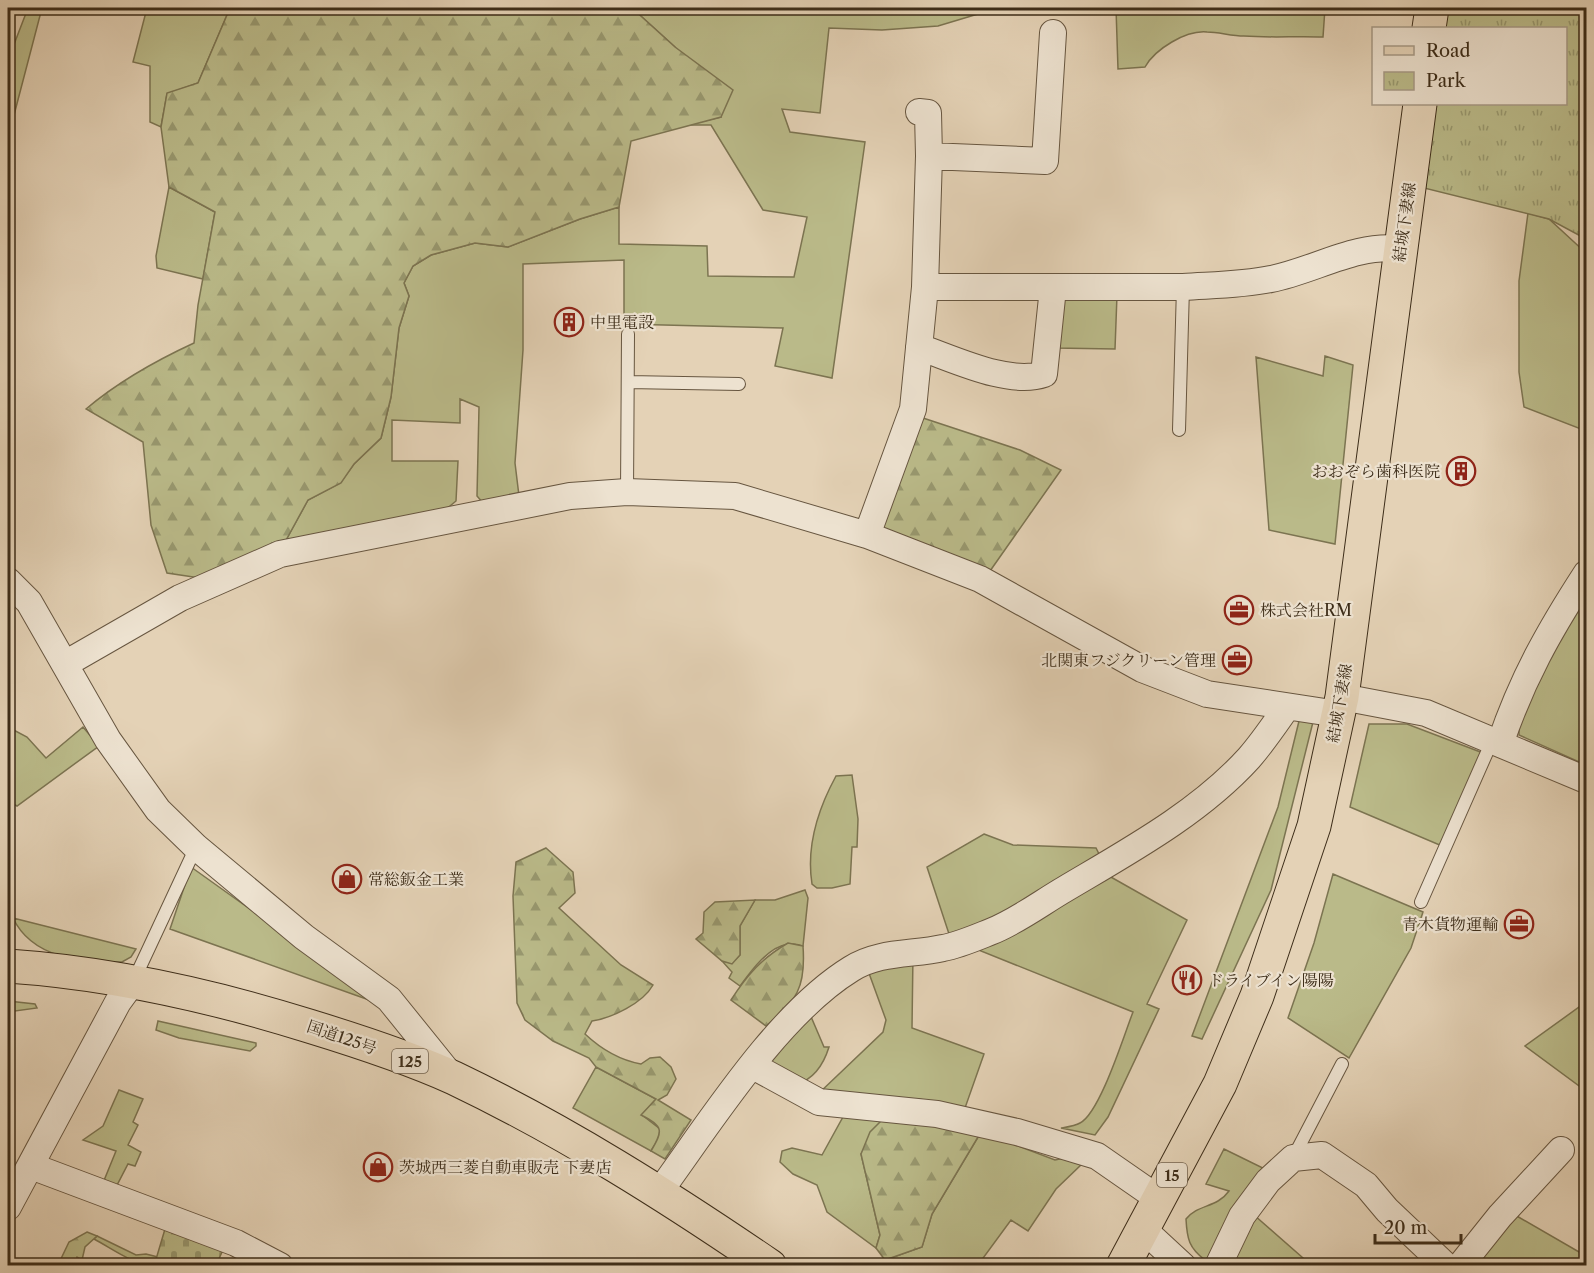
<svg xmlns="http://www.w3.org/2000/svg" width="1594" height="1273" font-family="'Libre Caslon Text','Noto Serif JP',serif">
<defs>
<pattern id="forest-firs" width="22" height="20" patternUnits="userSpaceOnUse" patternTransform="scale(1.5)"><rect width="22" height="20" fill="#baba89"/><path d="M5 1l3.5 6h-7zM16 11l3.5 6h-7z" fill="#98986f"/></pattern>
<pattern id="cemetery-stones" width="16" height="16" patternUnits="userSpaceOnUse" patternTransform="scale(1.5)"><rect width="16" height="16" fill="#baba89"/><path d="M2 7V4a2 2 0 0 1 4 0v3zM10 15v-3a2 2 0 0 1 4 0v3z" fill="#98986f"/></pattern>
<pattern id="park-tufts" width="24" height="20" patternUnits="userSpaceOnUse" patternTransform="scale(1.5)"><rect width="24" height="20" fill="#baba89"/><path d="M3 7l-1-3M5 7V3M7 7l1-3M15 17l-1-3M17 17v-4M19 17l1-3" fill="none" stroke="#98986f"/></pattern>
</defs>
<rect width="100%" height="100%" fill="#e4d2b6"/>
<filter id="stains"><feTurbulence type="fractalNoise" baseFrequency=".00333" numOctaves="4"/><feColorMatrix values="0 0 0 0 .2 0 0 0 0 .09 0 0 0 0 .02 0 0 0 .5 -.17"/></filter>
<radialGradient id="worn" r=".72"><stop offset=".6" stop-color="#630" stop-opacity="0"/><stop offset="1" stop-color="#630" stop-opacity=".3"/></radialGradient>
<path fill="#baba89" stroke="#7c7451" stroke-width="1.5" d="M 28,8 L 42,8 L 8,138 L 8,60 Z
M 147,8 L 230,8 L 198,83 L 167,94 L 161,127 L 150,122 L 150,66 L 133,62 Z
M 632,8 L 998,8 L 938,26 L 882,30 L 829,28 L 820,113 L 782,109 L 790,132 L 865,142 L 832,378 L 775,366 L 783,328 L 624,324 L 624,260 L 523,264 L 523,350 L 515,463 L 519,496 L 483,503 L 477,496 L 479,407 L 460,399 L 460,423 L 392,420 L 392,461 L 458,461 L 456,501 L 444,511 L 285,542 L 308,500 L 340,483 L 354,464 L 381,438 L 391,397 L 399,328 L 409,296 L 404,283 L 413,266 L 431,255 L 475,243 L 508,247 L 580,219 L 619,207 L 619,244 L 707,246 L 708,276 L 794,277 L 807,217 L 763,210 L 711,125 L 687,125 L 721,117 L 675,47 Z
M 1116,8 L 1325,8 L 1323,37 C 1296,36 1270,38 1244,36 C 1231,36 1219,32 1207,32 C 1186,30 1155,49 1145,67 L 1118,69 Z
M 169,187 L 215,212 L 203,279 L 157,268 L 156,256 Z
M 1528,213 L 1549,219 L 1586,253 L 1586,431 L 1524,407 L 1519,372 L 1519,281 Z
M 1066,295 L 1117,295 L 1115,349 L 1055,348 L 1057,305 Z
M 1325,356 L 1353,365 L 1335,544 L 1269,530 L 1256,357 L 1323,376 Z
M 1586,591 L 1586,765 L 1519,735 L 1519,714 Z
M 1315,714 L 1271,890 L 1202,1039 L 1192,1036 L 1278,807 L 1300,717 Z
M 1369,724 L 1407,724 L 1483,753 L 1442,846 L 1350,807 Z
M 8,727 L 27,737 L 46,758 L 83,727 L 99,746 L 17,806 L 8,801 Z
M 852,775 L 858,819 L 857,847 L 852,847 L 850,884 L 832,888 L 817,888 L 812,884 C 806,846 818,809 836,776 Z
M 984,834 L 1013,845 L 1096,848 L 1102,860 L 951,940 L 927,867 Z
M 191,867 L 386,1006 L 170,929 Z
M 1102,872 L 1187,920 L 1147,1004 L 1159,1009 L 1108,1117 L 1095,1135 L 1061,1128 C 1067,1127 1075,1126 1080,1123 C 1100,1113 1124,1035 1133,1012 L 966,945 Z
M 1333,874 L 1423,912 L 1411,948 L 1349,1058 L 1288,1018 L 1314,943 Z
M 805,890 L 808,898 L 803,946 C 799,945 792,943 788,944 C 768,947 751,971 740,986 L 729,978 L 732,972 L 722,961 L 732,963 L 740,955 L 740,926 L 755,900 L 775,900 Z
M 13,918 L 136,949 L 131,957 L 122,962 C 81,963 32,958 13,918 Z
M 913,954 L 912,1028 L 984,1054 L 965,1108 L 919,1099 L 818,1094 L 883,1032 L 886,1020 L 866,965 Z
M 8,1001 L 35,1004 L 37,1008 L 8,1012 Z
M 1586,1002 L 1586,1091 L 1525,1046 Z
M 809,1012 L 824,1047 L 829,1047 C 824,1063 814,1079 797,1084 L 762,1064 Z
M 158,1021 L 256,1043 L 256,1046 L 250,1051 L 179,1038 L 156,1030 Z
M 596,1067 L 656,1099 L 642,1115 L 660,1129 L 661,1135 L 651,1151 L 573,1108 Z
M 119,1090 L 143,1099 L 133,1122 L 138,1125 L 128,1145 L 141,1152 L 135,1166 L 128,1164 L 115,1189 L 103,1183 L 116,1151 L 83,1140 L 103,1126 Z
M 887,1115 L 861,1154 L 880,1235 L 876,1248 L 827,1212 L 817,1185 L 793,1174 L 780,1162 L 782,1151 L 792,1148 L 822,1155 L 843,1117 Z
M 981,1132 L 1055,1160 L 1069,1157 L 1084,1162 L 1056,1189 L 1028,1231 L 1011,1220 L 978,1265 L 891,1265 L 885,1260 L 922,1247 L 932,1214 Z
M 1224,1149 L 1269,1171 L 1212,1258 L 1205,1260 C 1189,1248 1187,1239 1186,1219 C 1198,1204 1217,1208 1229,1191 L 1206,1184 Z
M 1254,1215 L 1311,1265 L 1227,1266 Z
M 1515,1215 L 1586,1256 L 1586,1265 L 1474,1266 Z
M 97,1236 L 136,1255 L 146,1254 L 158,1257 L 154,1265 C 133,1265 113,1249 94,1239 Z"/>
<path fill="url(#forest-firs)" stroke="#7c7451" stroke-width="1.5" d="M 230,8 L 632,8 L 675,47 L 733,90 L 721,117 L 631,141 L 619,207 L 580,219 L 508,247 L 475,243 L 431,255 L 413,266 L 404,283 L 409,296 L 399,328 L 391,397 L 381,438 L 354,464 L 341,483 L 308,500 L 285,542 L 200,578 L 167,573 L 151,525 L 143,442 L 86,409 C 119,381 155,361 194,343 L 198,305 L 215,212 L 169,187 L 161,127 L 167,93 L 198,83 Z
M 920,417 L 1020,450 L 1061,470 L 990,571 L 875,529 Z
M 546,848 L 573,872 L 575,893 L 559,908 L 621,965 L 653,985 C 643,1003 612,1018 592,1021 L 585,1034 C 601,1049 619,1060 641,1064 L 650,1058 L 660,1057 L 671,1067 L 676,1079 L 667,1095 L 658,1100 L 691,1120 L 665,1159 L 651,1151 C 663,1131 664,1126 641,1115 L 656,1099 L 596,1067 L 589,1058 L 553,1041 L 525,1020 L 517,1003 L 513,896 L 516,862 Z
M 755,900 L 740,926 L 740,955 L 732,964 L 722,961 L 696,939 L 703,933 L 704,912 L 715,902 Z
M 788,943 L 803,946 C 806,988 797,1000 766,1026 L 731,1000 C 747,975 762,958 788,943 Z
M 887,1115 L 981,1132 L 932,1214 L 922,1247 L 885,1260 L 876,1248 L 880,1235 L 861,1154 L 870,1132 Z
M 87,1232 L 97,1236 L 85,1247 L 82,1260 L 77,1257 L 74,1265 L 58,1265 L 69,1242 Z"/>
<path fill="url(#cemetery-stones)" stroke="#7c7451" stroke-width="1.5" d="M 165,1229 L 223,1250 L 216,1265 L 154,1266 Z"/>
<path fill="url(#park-tufts)" stroke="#7c7451" stroke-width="1.5" d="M 1444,8 L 1586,8 L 1586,239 L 1549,219 L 1420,187 L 1430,104 L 1566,104 L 1566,28 L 1441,28 Z"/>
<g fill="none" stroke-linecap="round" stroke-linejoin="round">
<g stroke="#675640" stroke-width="14">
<path id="service" d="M 628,382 L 739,384
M 1179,430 L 1183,287
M 627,492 L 628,334
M 1421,902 L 1492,741
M 134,980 L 196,847
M 1293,1158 L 1342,1064"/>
</g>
<g stroke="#675640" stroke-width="28">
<path id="minor" d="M 1053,33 L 1045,161 L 929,156 L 925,287 L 1183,287 C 1212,285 1242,285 1271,279 C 1313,271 1357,243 1400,249
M 919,112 L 928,113 L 929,156
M 919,347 C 954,359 1009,386 1044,374 L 1053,288
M 867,535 L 913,409 L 925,287
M 8,581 L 29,602 L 108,740 L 158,810 L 196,847 L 304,937 L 389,999 L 452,1077
M 65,664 L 180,598 L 280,554 L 570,496 L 627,492 L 735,496 L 867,535 L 980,579 L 1142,669 L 1207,694 L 1338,714
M 1342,697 L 1426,713 L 1586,780
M 1500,744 C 1522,679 1549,631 1586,574
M 753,1066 L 819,1102 L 937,1114 L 1017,1132 L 1097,1156 L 1159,1199
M 31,1166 L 236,1243 L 280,1266
M 660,1191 C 711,1121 778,1014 851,969 C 879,951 912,955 943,948 C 959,945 975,938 990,932 C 1016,922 1041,903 1065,889 C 1129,851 1199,813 1249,758 C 1263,742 1275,724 1287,707
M 8,1207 L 118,1002 L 134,980
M 1143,1229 L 1183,1266
M 1218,1266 L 1242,1216 L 1268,1181 L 1293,1158 L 1322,1155 L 1366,1185 L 1387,1210 L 1446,1266
M 1460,1266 L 1500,1216 L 1561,1150"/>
</g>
<g stroke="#3d2d19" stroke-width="35">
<path id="primary" d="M 1429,28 L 1432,8
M 1123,1266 L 1220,1084 L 1257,996 L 1314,826 L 1342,697 L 1420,104"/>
</g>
<g stroke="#3d2d19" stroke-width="35">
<path id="trunk" d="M 8,966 C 111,973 210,995 309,1026 C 358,1041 408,1057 454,1078 C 565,1131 669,1197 770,1266"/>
</g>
<use href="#service" stroke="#ede2d0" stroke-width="12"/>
<use href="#minor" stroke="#ede2d0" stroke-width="26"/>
<use href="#primary" stroke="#e4d2b6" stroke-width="33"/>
<use href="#trunk" stroke="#e4d2b6" stroke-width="33"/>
</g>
<defs>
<g id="building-ring" transform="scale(1.5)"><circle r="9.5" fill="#ede2d0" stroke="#8f2418" stroke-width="1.5"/><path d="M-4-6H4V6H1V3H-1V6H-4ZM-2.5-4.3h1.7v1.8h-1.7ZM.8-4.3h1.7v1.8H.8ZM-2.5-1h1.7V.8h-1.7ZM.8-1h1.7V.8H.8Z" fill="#8f2418"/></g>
<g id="office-ring" transform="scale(1.5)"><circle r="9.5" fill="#ede2d0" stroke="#8f2418" stroke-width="1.5"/><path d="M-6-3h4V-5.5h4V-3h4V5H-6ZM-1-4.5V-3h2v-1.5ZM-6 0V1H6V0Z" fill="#8f2418"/></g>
<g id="shop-ring" transform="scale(1.5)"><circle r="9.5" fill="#ede2d0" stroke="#8f2418" stroke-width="1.5"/><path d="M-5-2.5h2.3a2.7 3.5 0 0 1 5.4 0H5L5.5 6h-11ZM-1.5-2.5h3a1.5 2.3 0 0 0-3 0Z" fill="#8f2418"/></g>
<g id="restaurant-ring" transform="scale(1.5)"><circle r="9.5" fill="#ede2d0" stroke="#8f2418" stroke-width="1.5"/><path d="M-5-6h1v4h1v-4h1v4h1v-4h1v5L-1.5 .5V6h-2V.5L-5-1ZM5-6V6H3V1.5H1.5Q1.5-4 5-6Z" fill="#8f2418"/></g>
</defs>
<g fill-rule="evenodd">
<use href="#building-ring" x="569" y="322"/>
<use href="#building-ring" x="1461" y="471"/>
<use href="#office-ring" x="1239" y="610"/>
<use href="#office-ring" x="1237" y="660"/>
<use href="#shop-ring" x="347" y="879"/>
<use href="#office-ring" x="1519" y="924"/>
<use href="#restaurant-ring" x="1187" y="980"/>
<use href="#shop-ring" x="378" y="1167"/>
</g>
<g text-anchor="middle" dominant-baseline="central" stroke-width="4.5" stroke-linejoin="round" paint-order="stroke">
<g fill="#ede2d0" stroke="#726350" stroke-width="1.5">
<rect x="392" y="1049" width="36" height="24" rx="4.5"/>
<rect x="1157" y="1163" width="30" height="24" rx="4.5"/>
</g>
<g font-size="15" font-weight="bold" fill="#3d2d19">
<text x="410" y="1061">125</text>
<text x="1172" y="1175">15</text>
</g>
<g font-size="16" fill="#3d2d19" stroke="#ede2d0">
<text transform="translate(1404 222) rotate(-82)">結城下妻線</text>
<text transform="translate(1339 703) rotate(-80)">結城下妻線</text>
<text transform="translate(342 1037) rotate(19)">国道125号</text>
</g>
<g font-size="16" fill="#3d2d19" stroke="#ede2d0" text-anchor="start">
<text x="590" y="322">中里電設</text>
<text x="1440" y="471" text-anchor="end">おおぞら歯科医院</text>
<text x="1260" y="610">株式会社RM</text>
<text x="1216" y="660" text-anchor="end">北関東フジクリーン管理</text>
<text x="368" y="879">常総鈑金工業</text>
<text x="1498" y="924" text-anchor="end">青木貨物運輸</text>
<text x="1208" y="980">ドライブイン陽陽</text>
<text x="399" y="1167">茨城西三菱自動車販売 下妻店</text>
</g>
</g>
<rect width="1594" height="1273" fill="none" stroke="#e4d2b6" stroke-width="30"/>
<rect x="9" y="9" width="1576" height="1255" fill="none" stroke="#3d2d19" stroke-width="3"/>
<rect x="15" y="15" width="1564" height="1243" fill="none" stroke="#3d2d19" stroke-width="1.5"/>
<rect x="1372" y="27" width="195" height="78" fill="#ede2d0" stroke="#a79a87" stroke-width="1.5"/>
<rect x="1384" y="46" width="30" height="9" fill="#e4d2b6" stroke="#a79a87" stroke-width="1.5"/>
<text x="1426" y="57" font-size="18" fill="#3d2d19">Road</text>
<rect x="1384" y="72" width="30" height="18" fill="url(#park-tufts)" stroke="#a79a87" stroke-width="1.5"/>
<text x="1426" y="87" font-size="18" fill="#3d2d19">Park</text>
<path d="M1375 1234v9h86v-9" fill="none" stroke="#3d2d19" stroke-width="3"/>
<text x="1384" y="1234" font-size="18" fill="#3d2d19" stroke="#ede2d0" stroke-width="4.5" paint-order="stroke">20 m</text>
<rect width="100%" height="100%" filter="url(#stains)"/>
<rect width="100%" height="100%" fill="url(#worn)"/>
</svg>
